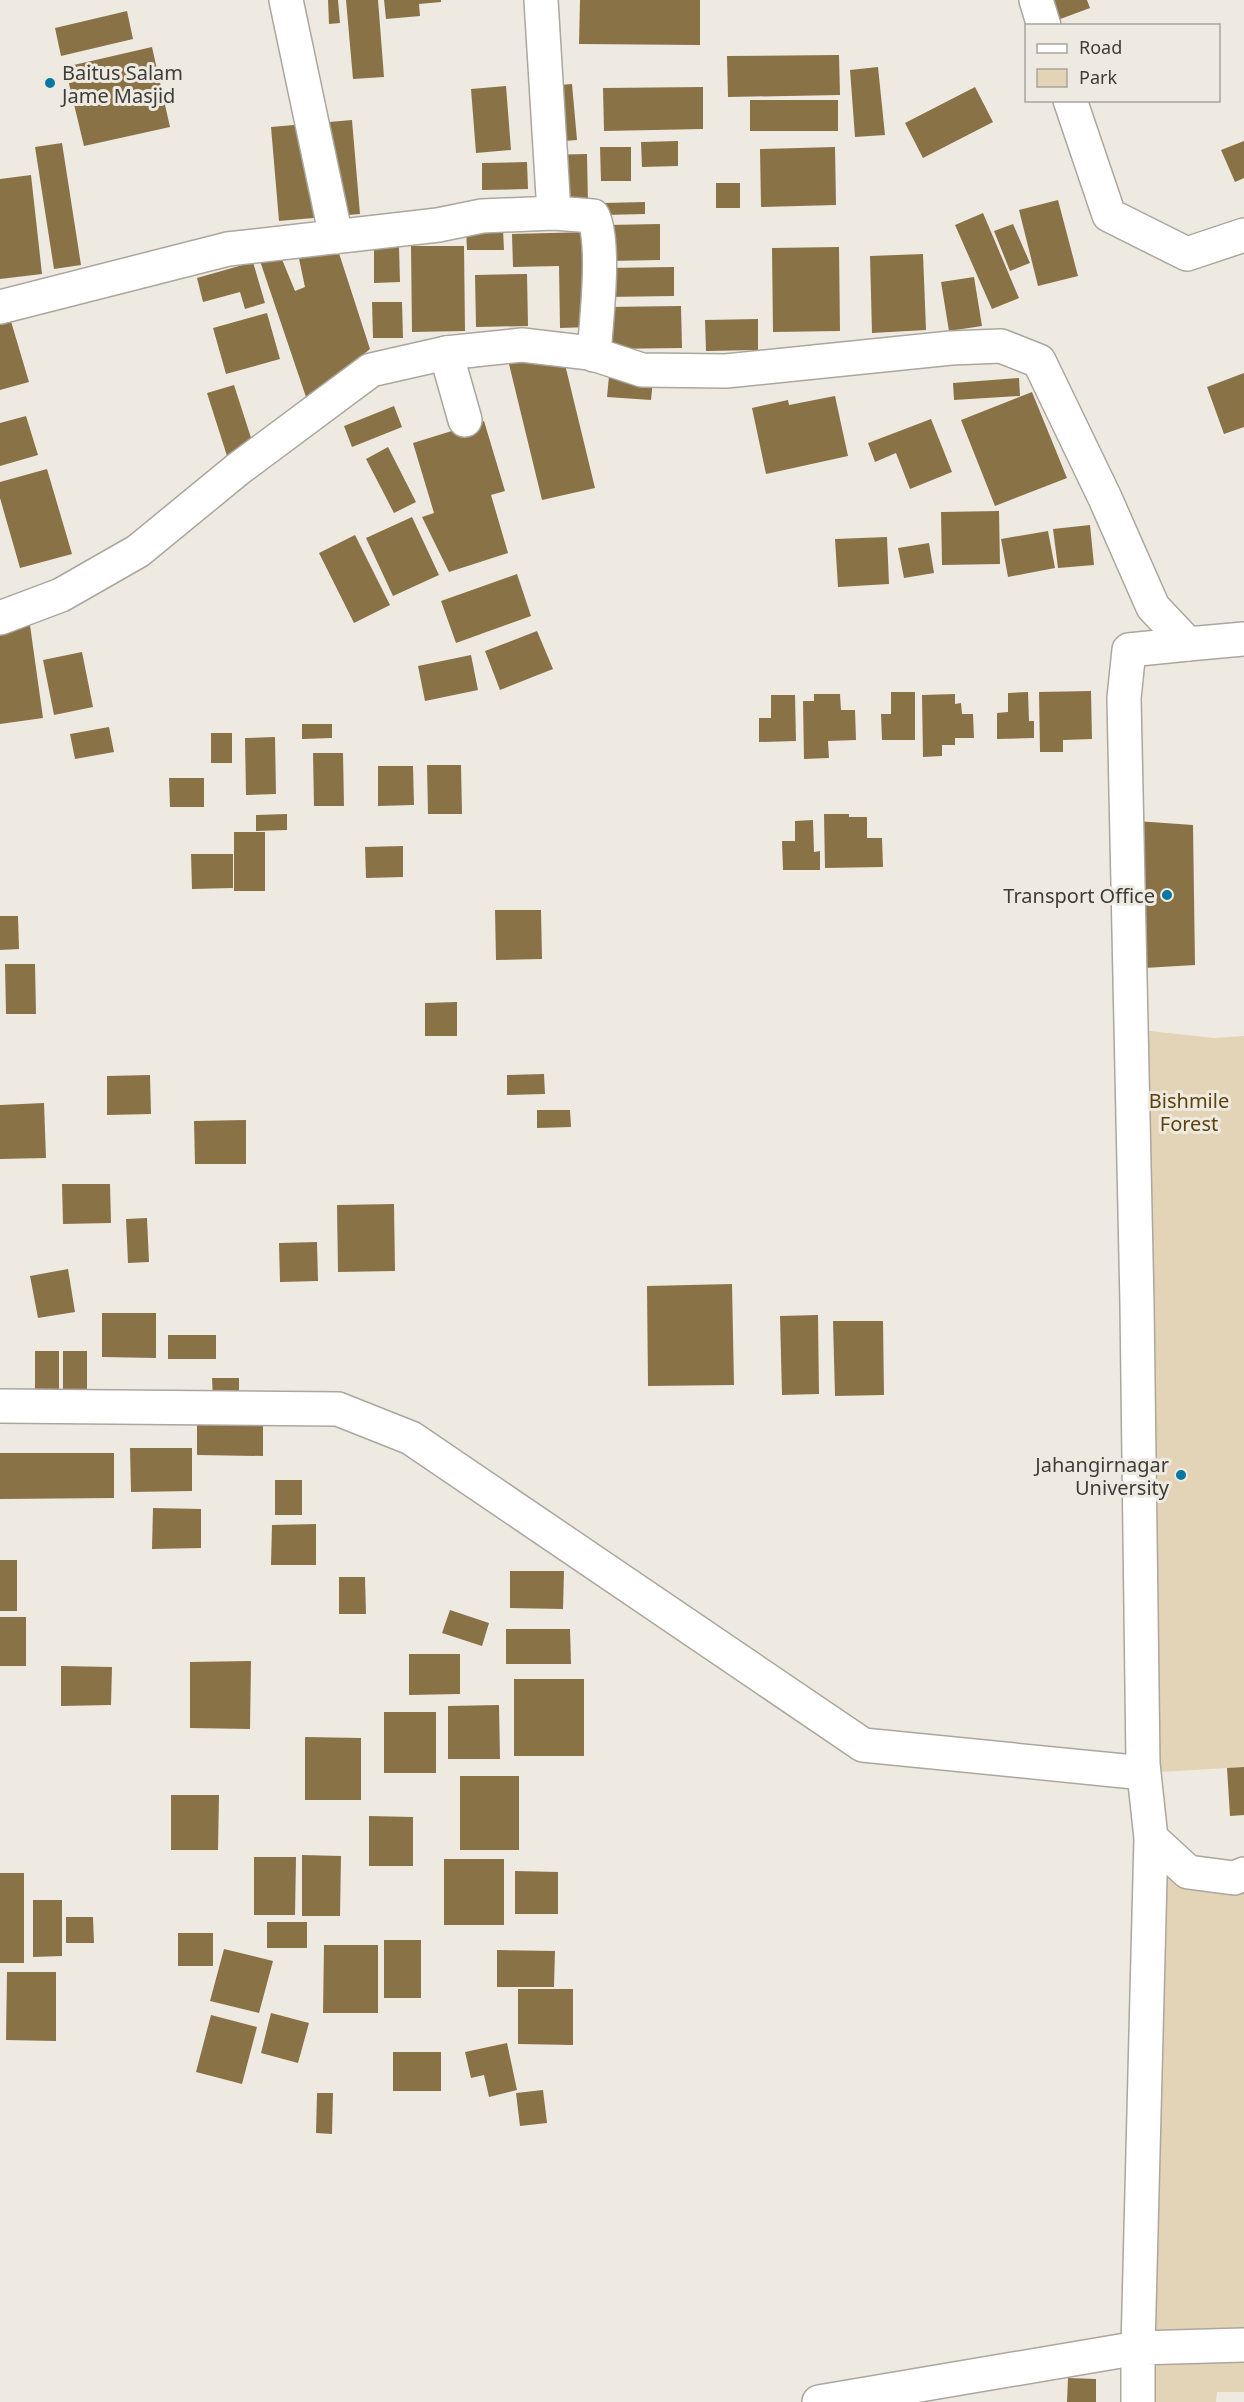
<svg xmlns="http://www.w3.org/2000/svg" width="1244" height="2402" font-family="'Noto Sans',sans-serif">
<rect width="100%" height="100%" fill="#efeae1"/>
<path fill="#e4d4b7" d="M 1132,1029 L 1214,1038 L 1244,1036 L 1244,1767 L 1144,1773 Z
M 1151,1854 L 1244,1874 L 1244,2392 L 1217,2392 L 1216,2402 L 1138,2402 Z"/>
<path fill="#8a7247" d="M 328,0 L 338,0 L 340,23 L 329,24 Z
M 346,0 L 378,0 L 384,77 L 353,79 Z
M 384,0 L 441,0 L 441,2 L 419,4 L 420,16 L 386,19 Z
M 580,0 L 700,0 L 700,45 L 579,44 Z
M 1047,0 L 1087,0 L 1090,8 L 1055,21 Z
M 127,11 L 133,39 L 61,56 L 55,28 Z
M 152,47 L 170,127 L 84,146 L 65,67 Z
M 839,55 L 840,95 L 728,97 L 727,56 Z
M 878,67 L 885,135 L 855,137 L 850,70 Z
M 572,84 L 577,140 L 537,143 L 532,87 Z
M 506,86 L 511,150 L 476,153 L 471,89 Z
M 703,87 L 703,129 L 604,131 L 603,88 Z
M 975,87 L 993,122 L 923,158 L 905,123 Z
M 750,100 L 838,100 L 838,131 L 750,131 Z
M 352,120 L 360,214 L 279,221 L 271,127 Z
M 678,141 L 678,166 L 642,167 L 641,142 Z
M 1244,141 L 1244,178 L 1235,182 L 1221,150 Z
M 62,143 L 81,265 L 54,269 L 35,147 Z
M 600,147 L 631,147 L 631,181 L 601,181 Z
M 835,147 L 836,205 L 761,207 L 760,149 Z
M 587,154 L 588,205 L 543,206 L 542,155 Z
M 527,162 L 528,189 L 482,190 L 482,163 Z
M 31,175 L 42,274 L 0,279 L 0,179 Z
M 716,183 L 740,183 L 740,208 L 716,208 Z
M 1058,200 L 1078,276 L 1038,286 L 1019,210 Z
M 645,202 L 645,214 L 604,215 L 604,203 Z
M 983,213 L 1019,298 L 992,309 L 955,225 Z
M 660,224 L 660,260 L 608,261 L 607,225 Z
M 1013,224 L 1030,263 L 1010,271 L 994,231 Z
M 503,229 L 504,250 L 467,250 L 466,230 Z
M 589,232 L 590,327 L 560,328 L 559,266 L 513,267 L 512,234 Z
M 411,246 L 464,246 L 465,331 L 412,332 Z
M 337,247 L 370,349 L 307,400 L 260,261 L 281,257 L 295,291 L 305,287 L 298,254 Z
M 399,247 L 400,282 L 374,283 L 374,248 Z
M 839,247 L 840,331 L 773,332 L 772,248 Z
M 923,254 L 926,330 L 872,333 L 870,256 Z
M 253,262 L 265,303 L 245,309 L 240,292 L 203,302 L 197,278 Z
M 674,267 L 674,296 L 606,297 L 605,268 Z
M 527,274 L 528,326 L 476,327 L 475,275 Z
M 974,277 L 982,326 L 949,331 L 941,282 Z
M 372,302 L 402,302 L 403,338 L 373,338 Z
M 681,306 L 682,348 L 605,349 L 604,307 Z
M 267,313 L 280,359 L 226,374 L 213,328 Z
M 10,318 L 29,382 L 0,390 L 0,321 Z
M 758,319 L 758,350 L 706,351 L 705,320 Z
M 561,348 L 595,488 L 542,500 L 508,360 Z
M 1244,373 L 1244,427 L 1224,434 L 1207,387 Z
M 609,376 L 653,380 L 651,400 L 607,397 Z
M 1019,378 L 1020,396 L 954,400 L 953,383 Z
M 234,385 L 254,447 L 227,456 L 207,393 Z
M 1032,392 L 1067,478 L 995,506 L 961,420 Z
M 835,396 L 848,456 L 766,474 L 752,408 L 788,400 L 789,405 Z
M 394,406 L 402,427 L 352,447 L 344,426 Z
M 26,416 L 38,455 L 0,466 L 0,423 Z
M 931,419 L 952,472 L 910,489 L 896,453 L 875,462 L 868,443 Z
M 484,421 L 505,491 L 491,495 L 508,553 L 449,572 L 422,517 L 434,513 L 413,443 Z
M 388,447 L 416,502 L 394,513 L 366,459 Z
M 47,469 L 72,554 L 20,568 L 0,498 L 0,482 Z
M 999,511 L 1000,564 L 942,565 L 941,512 Z
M 412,517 L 439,575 L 393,596 L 366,538 Z
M 1090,525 L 1094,565 L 1058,568 L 1053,529 Z
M 1048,531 L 1055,568 L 1008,577 L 1001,539 Z
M 355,535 L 390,605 L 354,623 L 319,553 Z
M 887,537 L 889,584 L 838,587 L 835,539 Z
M 929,543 L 934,573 L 904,578 L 898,548 Z
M 517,574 L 531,616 L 456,643 L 441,601 Z
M 29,618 L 43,718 L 0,724 L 0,622 Z
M 537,631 L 553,669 L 500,690 L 485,651 Z
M 82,652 L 93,707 L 54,715 L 43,660 Z
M 471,655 L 478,690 L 425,701 L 418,666 Z
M 1091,691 L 1092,739 L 1063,740 L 1063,752 L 1040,752 L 1039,692 Z
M 891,692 L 915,692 L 915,740 L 882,740 L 881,714 L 891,714 Z
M 1028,692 L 1029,721 L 1034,721 L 1034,738 L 997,739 L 997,713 L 1008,712 L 1008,693 Z
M 814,694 L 840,694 L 841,710 L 855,710 L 856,740 L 828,741 L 829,758 L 804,759 L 803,701 L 814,701 Z
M 955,694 L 955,704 L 961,703 L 962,714 L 973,714 L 974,738 L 955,738 L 955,745 L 942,745 L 942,756 L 923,757 L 922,695 Z
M 771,695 L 795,695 L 796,741 L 759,742 L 759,718 L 771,718 Z
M 302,724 L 332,724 L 332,738 L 302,739 Z
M 109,727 L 114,752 L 75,759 L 70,734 Z
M 211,733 L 232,733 L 232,763 L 211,763 Z
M 275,737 L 276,794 L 246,795 L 245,738 Z
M 313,753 L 343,753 L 344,806 L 314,806 Z
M 427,765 L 461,765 L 462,814 L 428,814 Z
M 378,766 L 413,766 L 414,805 L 378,806 Z
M 169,778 L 204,778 L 204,807 L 170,807 Z
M 287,814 L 287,830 L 256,831 L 256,815 Z
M 824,814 L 849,814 L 849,817 L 867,817 L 867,838 L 882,838 L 883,867 L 825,868 Z
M 813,820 L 814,852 L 820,851 L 820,870 L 783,870 L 782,841 L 795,841 L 795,821 Z
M 1136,821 L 1193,825 L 1195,965 L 1144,968 Z
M 234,832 L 265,832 L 265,891 L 234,891 Z
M 403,846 L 403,877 L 366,878 L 365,847 Z
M 191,854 L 233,854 L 233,888 L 192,889 Z
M 495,910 L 541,910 L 542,959 L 496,960 Z
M 0,916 L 18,916 L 19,949 L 0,950 Z
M 5,964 L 35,964 L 36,1014 L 6,1014 Z
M 457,1002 L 457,1036 L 425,1036 L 425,1003 Z
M 544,1074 L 545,1094 L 507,1095 L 507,1075 Z
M 150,1075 L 151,1114 L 107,1115 L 107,1076 Z
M 44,1103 L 46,1158 L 0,1159 L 0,1105 Z
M 537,1110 L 570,1110 L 571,1127 L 537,1128 Z
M 246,1120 L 246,1164 L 195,1164 L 194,1121 Z
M 62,1184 L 110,1184 L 111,1223 L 63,1224 Z
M 394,1204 L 395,1271 L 338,1272 L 337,1205 Z
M 147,1218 L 149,1262 L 128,1263 L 126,1219 Z
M 317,1242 L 318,1281 L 280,1282 L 279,1243 Z
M 68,1269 L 75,1312 L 38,1318 L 30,1276 Z
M 732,1284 L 734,1385 L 648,1386 L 647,1286 Z
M 102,1313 L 156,1313 L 156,1358 L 102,1357 Z
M 818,1315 L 819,1394 L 782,1395 L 780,1316 Z
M 833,1321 L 883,1321 L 884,1395 L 835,1396 Z
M 168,1335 L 216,1335 L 216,1359 L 168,1359 Z
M 35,1351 L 59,1351 L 59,1405 L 35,1405 Z
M 63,1351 L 87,1351 L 87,1391 L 63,1391 Z
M 212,1378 L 239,1378 L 239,1399 L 213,1399 Z
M 197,1413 L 263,1413 L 263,1456 L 197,1455 Z
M 130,1448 L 192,1448 L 192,1491 L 131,1492 Z
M 0,1453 L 114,1453 L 114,1498 L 0,1499 Z
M 275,1480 L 302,1480 L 302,1515 L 275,1515 Z
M 153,1508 L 201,1509 L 201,1548 L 152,1549 Z
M 316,1524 L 316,1565 L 271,1565 L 272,1525 Z
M 0,1560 L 17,1560 L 17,1611 L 0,1611 Z
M 510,1571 L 564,1571 L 563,1609 L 510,1608 Z
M 339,1577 L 365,1577 L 366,1614 L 339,1614 Z
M 450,1610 L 489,1623 L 482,1646 L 442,1633 Z
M 0,1617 L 26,1617 L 26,1666 L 0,1666 Z
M 506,1629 L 570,1629 L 571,1664 L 506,1664 Z
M 409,1654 L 460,1654 L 460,1694 L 409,1695 Z
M 251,1661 L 250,1729 L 190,1728 L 190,1662 Z
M 61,1666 L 112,1667 L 111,1705 L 61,1706 Z
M 514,1679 L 584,1679 L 584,1756 L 514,1756 Z
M 499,1705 L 500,1759 L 448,1759 L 448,1706 Z
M 384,1712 L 436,1712 L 436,1773 L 384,1773 Z
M 305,1737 L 361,1738 L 361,1800 L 305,1800 Z
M 1244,1767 L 1244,1815 L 1230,1816 L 1227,1768 Z
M 460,1776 L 519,1776 L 519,1850 L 460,1850 Z
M 171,1795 L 219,1795 L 218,1850 L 171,1850 Z
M 369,1816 L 413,1817 L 413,1866 L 369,1866 Z
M 302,1855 L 341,1856 L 340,1916 L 302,1916 Z
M 254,1857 L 296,1857 L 295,1915 L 254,1915 Z
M 444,1859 L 504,1859 L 504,1925 L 444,1925 Z
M 515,1871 L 558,1872 L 558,1914 L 515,1914 Z
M 0,1873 L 24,1873 L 24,1963 L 0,1963 Z
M 33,1900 L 62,1900 L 62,1956 L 33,1957 Z
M 66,1917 L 93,1917 L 94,1943 L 66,1943 Z
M 267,1922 L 307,1922 L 307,1948 L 267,1948 Z
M 178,1933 L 213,1933 L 213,1966 L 178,1966 Z
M 384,1940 L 421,1940 L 421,1998 L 384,1998 Z
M 324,1945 L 378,1945 L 378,2013 L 323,2013 Z
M 224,1949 L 273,1961 L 259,2013 L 210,2001 Z
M 497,1950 L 555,1951 L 554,1987 L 497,1987 Z
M 7,1972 L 56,1972 L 56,2041 L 6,2040 Z
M 518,1989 L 573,1989 L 573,2045 L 518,2044 Z
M 271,2013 L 309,2023 L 298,2063 L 261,2053 Z
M 211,2015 L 257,2027 L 242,2084 L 196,2072 Z
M 507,2043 L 517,2090 L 489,2097 L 484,2075 L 471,2078 L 465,2052 Z
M 393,2052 L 441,2052 L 441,2091 L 393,2091 Z
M 543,2090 L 547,2123 L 520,2126 L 516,2093 Z
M 317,2093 L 333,2093 L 332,2134 L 316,2133 Z
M 1068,2378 L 1096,2379 L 1096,2402 L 1067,2402 Z"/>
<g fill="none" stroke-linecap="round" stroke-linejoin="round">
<g stroke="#aba69e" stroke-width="36">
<path id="street" d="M 286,0 L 336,237
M 541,0 L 554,213
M 1036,0 L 1044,26
M 1070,100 L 1109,215 L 1187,254 L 1244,235
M 0,307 L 228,249 L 438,225 L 482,216 L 554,213 L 593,216 C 606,244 596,322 594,355
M 446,353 L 465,420
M 1188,644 L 1129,650 L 1124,698 L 1137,1305 L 1143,1764 L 1151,1838 L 1188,1872 L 1234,1878 L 1244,1874
M 0,1406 L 338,1409 L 411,1438 L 863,1745 L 1144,1773
M 819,2402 L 1138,2348 L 1151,1838"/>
</g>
<g stroke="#aba69e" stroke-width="36">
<path id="secondary" d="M 0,618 L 61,595 L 138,551 L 238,469 L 371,370 L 446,353 L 522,345 L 590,353 L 642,370 L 726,371 L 951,348 L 1001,346 L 1039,361 L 1105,498 L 1153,607 L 1188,644 L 1244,639
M 1138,2402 L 1138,2348 L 1244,2345"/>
</g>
<use href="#street" stroke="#fff" stroke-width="33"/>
<use href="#secondary" stroke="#fff" stroke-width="33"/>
</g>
<g fill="#0578a1" stroke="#efeae1" stroke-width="2">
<circle cx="50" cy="83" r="6"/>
<circle cx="1167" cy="895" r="6"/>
<circle cx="1181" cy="1475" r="6"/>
</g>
<g text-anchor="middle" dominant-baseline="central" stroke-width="6" stroke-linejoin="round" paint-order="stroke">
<g font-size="20" fill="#3e3c39" stroke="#efeae1" text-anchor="end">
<text x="62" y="72" text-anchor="start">Baitus Salam<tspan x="62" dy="23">Jame Masjid</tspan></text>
<text x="1155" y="895">Transport Office</text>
<text x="1169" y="1464">Jahangirnagar<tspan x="1169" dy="23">University</tspan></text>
</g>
<g font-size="20" fill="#5d430a" stroke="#efeae1">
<text x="1189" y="1100">Bishmile<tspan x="1189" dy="23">Forest</tspan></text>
</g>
</g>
<rect x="1025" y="24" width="195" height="78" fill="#efeae1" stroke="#a8a49e" stroke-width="1.5"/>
<rect x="1037" y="44" width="30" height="9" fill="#ffffff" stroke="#a8a49e" stroke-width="1.5"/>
<text x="1079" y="54" font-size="18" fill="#3e3c39">Road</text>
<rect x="1037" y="69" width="30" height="18" fill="#e4d4b7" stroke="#a8a49e" stroke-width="1.5"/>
<text x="1079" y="84" font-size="18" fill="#3e3c39">Park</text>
</svg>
